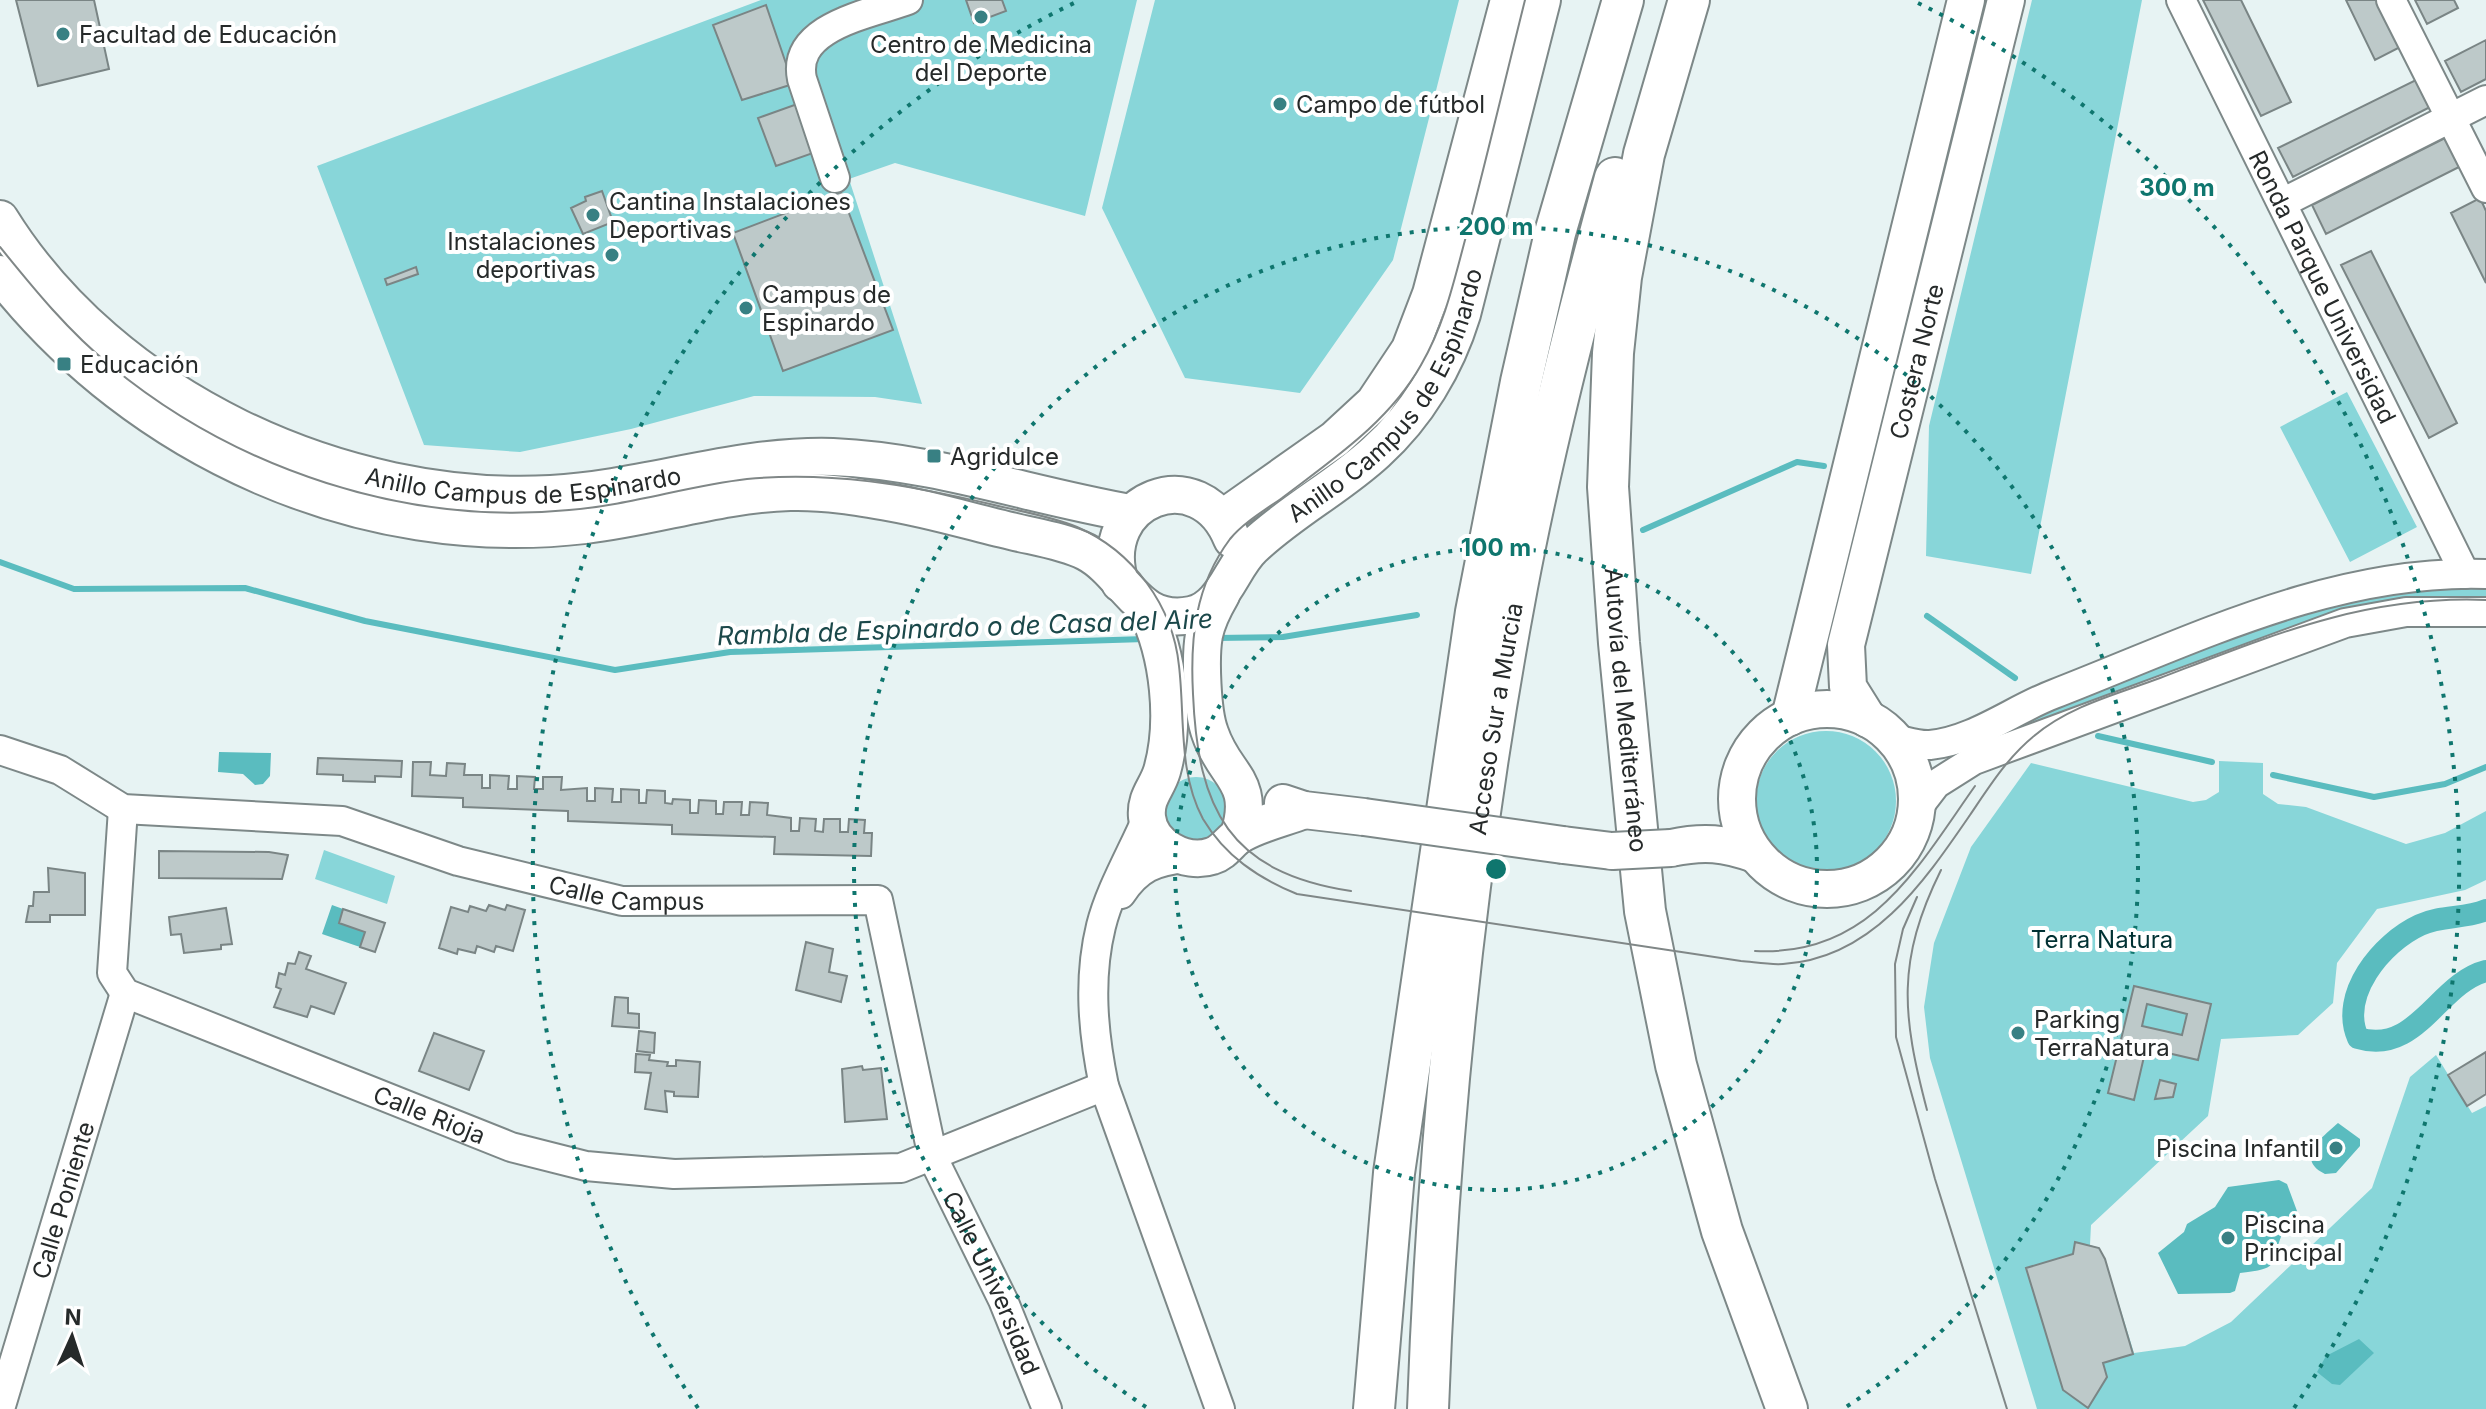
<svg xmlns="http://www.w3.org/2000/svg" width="2486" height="1409" font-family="Inter,sans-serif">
<rect width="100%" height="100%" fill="#e7f3f3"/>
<path fill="#88d6d9" d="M 761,0 L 1137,0 L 1085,216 L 895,163 L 849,179 L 922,404 L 875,397 L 754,396 L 631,429 L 520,452 L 424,445 L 317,166 Z
M 1155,0 L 1459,0 L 1393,260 L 1300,393 L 1185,378 L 1102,208 Z
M 2032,0 L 2142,0 L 2031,574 L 1926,556 L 1929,426 Z
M 2347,392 L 2417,527 L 2350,562 L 2280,427 Z
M 2486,582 L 2486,606 L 2411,607 L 2005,741 L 2023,721 L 2312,602 Z
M1756 801a70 70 0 1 1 140 0a70 70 0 1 1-140 0Z
M 2219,761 L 2263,763 L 2263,794 L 2278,804 L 2306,807 L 2406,844 L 2445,833 L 2486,811 L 2486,880 L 2465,890 L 2377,909 L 2337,963 L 2333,1003 L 2298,1035 L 2221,1039 L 2208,1116 L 2091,1225 L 2090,1245 L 2099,1248 L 2105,1259 L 2134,1353 L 2185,1346 L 2231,1322 L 2372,1188 L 2410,1077 L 2436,1055 L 2472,1113 L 2486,1106 L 2486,1409 L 2037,1409 L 1930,1058 L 1924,1007 L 1934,943 L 1971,847 L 2031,763 L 2193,802 L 2206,800 L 2219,792 Z
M1164 809a32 32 0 1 1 64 0a32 32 0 1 1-64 0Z
M 324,850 L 395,876 L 387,904 L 315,879 Z"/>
<path fill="#5abcbf" d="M 219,752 L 271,753 L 270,776 L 263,784 L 255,785 L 243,774 L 218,772 Z
M 332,905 L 343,909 L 339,923 L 365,932 L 360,947 L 322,934 Z
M 2338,1123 L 2360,1139 L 2360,1146 L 2336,1173 L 2325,1174 C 2294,1159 2322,1137 2338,1123 Z
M 2279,1180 L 2287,1184 L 2297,1211 C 2293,1219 2285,1226 2282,1234 C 2269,1267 2281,1268 2240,1273 L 2235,1291 L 2230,1293 L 2178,1294 L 2158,1253 L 2184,1232 L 2187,1224 L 2215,1207 L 2228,1187 Z
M 2359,1339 L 2374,1353 L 2340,1385 L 2332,1384 L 2317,1372 L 2326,1356 Z"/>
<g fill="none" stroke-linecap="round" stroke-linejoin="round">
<path stroke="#5abcbf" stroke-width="6" d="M 1643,530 L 1797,462 L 1824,466
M 0,562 L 74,589 L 245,588 L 365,621 L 615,670 L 730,652 L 1145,639
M 1927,616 L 2015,678
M 1216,638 L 1283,637 L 1417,615
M 2098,736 L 2212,762
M 2273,775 L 2374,797 L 2445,784 L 2486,767"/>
<path stroke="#5abcbf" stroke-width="22" d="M 2486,910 C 2466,919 2441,915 2420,925 C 2381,943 2339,995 2358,1038 C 2417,1056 2438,983 2486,971"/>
</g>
<path fill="#bdc9c9" stroke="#7a8585" stroke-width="2" fill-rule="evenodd" d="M 16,0 L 94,0 L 109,69 L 38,86 Z
M 966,0 L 1002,0 L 1006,11 L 974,23 Z
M 2203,0 L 2241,0 L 2291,102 L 2261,116 Z
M 2346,0 L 2384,0 L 2406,44 L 2375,60 Z
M 2415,0 L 2454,0 L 2458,8 L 2427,24 Z
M 766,5 L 793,84 L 742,100 L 713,25 Z
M 2486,40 L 2486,79 L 2461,92 L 2445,61 Z
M 2422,77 L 2436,104 L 2293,177 L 2278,148 Z
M 800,103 L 816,152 L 776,166 L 758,118 Z
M 2449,136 L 2463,165 L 2326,234 L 2312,205 Z
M 602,191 L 613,222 L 583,234 L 571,208 L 586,201 L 585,197 Z
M 841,192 L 893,330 L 783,371 L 733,233 Z
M 2480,198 L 2486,211 L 2486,283 L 2451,213 Z
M 2371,251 L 2457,423 L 2429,438 L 2341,265 Z
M 416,267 L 418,274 L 387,285 L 385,279 Z
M 318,758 L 402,761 L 401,777 L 375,776 L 375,782 L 343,781 L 343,775 L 317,774 Z
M 413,762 L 431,762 L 430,775 L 446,776 L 447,763 L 465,764 L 464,775 L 482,775 L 482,788 L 490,788 L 490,775 L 509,776 L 508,789 L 517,789 L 517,776 L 535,777 L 534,789 L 543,789 L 543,777 L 562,777 L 561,790 L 587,788 L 587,801 L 595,801 L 595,788 L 613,789 L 612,802 L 621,802 L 621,789 L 639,790 L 639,803 L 646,803 L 647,790 L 665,791 L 665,803 L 672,804 L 673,799 L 690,800 L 690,813 L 698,813 L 699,800 L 716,801 L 716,814 L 723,814 L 724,802 L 742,802 L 741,815 L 749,815 L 750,802 L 768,803 L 767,815 L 791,818 L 791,831 L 799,831 L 800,818 L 816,819 L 815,831 L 823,832 L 824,819 L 840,819 L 840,832 L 848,832 L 849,819 L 865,820 L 864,833 L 872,833 L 871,856 L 774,854 L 775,837 L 672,834 L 672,825 L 568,821 L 568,811 L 463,807 L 463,798 L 412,796 Z
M 159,851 L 269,852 L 288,855 L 282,879 L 159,878 Z
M 48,868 L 85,873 L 85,915 L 50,915 L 50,922 L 26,922 L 29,906 L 33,906 L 34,892 L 49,892 Z
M 489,905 L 505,910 L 507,905 L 525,910 L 513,951 L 496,946 L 494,952 L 477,946 L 475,953 L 458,949 L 457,954 L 439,948 L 451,907 L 468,912 L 470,906 L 486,911 Z
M 226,908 L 232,944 L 221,945 L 221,949 L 184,953 L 181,934 L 171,935 L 169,917 Z
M 343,909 L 385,923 L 375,952 L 360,947 L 365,932 L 339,923 Z
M 806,942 L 833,949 L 829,972 L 847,976 L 841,1002 L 796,990 Z
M 299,952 L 311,956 L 306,969 L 346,983 L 334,1014 L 311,1006 L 307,1017 L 274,1007 L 281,989 L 276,987 L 279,973 L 285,975 L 288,963 L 295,964 Z
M 2134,986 L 2211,1004 L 2198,1060 L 2146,1048 L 2134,1100 L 2108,1093 ZM 2147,1004 L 2187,1014 L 2182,1035 L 2142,1026 Z
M 615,997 L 628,998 L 628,1013 L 639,1014 L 639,1028 L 612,1026 Z
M 639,1031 L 655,1033 L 654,1053 L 637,1051 Z
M 434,1033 L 484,1051 L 469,1090 L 419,1071 Z
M 2486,1052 L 2486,1094 L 2467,1106 L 2448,1075 Z
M 636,1054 L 650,1055 L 649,1060 L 668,1062 L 667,1066 L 676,1066 L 676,1060 L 700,1062 L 698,1097 L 674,1096 L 674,1092 L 665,1091 L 667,1112 L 645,1109 L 651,1073 L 635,1072 Z
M 862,1066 L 863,1070 L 881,1068 L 887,1119 L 845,1122 L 842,1069 Z
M 2160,1080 L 2176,1084 L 2173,1097 L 2155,1099 Z
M 2075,1242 L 2099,1248 L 2105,1259 L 2133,1354 L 2103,1363 L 2107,1377 L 2088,1408 L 2063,1390 L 2026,1268 L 2073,1254 Z"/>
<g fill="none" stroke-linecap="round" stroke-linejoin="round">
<g stroke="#7d8888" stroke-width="32">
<g id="minor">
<path id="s1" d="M 2181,0 L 2465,574"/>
<path d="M 2391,0 L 2486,188"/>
<path d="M 835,178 L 802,79 C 791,26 871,14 908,0"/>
<path d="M 2282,203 L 2486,100"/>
<path d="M 1894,739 C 1905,741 1919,746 1930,745 C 1974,741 2014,709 2054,694 C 2193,640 2333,569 2486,574"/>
<path id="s2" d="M 0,750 L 60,770 L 123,809 L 342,821 L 458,861 L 622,901 L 878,900 L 933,1158 L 1003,1300 L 1047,1409"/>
<path id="s3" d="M 123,809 L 112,973 L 125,993 L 511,1147 L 586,1166 L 674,1174 L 901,1168 L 1104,1086"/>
<path d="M 1916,810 L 1936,784 L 1974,760 L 2345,623 L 2406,612 L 2486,612"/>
<path d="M 1147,818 C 1132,853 1110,890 1101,926 C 1088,979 1093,1033 1104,1086 L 1220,1409"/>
<path d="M 1121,894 C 1138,868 1155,861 1185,858"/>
<path id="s4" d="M 0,1409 L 125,993"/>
</g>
</g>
<g stroke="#7d8888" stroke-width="40">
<g id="major">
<path id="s5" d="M 0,219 C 112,399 342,505 551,494 C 646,489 736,454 833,457 C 933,461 1032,496 1130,513"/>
<path id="s6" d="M 0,274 C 138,450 361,551 585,525 C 654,517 721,494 790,492 C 825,491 859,497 893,503 C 933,510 972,522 1011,531 C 1035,537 1064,541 1086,552 C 1126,573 1136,626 1191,615 C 1224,608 1231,567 1253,547 C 1291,511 1338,487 1376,452 C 1417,415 1446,366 1462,314 L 1542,0"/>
<path d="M 1223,518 L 1335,439 L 1374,403 L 1410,349 L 1431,294 L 1509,0"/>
<path d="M 1120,583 C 1094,498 1200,458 1232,539"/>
<path d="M 1221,595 C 1214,607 1207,621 1204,635 C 1200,657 1202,712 1210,733 C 1225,778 1256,779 1239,835"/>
<path d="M 1146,609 C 1169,655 1176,722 1162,771 C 1157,788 1145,797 1147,817 C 1150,846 1185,865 1212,856 C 1225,852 1230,840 1241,834 C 1260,823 1284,818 1304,810"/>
<circle cx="1827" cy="799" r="90"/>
<path d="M 1790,717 L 1966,0"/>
<path id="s7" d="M 1868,719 L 1848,687 L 1846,645 L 2006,0"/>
<path d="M 1283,803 L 1304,810 L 1364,817"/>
<path d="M 1563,845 L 1612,851"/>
<path d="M 1671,848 C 1704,841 1724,843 1755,854"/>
</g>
</g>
<g stroke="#7d8888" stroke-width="44">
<g id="highway">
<path id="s8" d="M 1689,0 L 1644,154 L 1621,277 L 1613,353 L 1608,487 L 1619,643 L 1645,911 L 1676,1065 L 1722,1231 L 1787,1409"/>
<path d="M 1374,1409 L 1394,1173 L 1476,612 L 1521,382 L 1555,233 L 1623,0"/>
<path id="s9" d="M 1428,1409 C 1438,1133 1466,858 1517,587 C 1543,449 1578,313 1615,178"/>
</g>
</g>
<use href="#minor" stroke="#fff" stroke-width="28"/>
<use href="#major" stroke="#fff" stroke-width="36"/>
<use href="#highway" stroke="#fff" stroke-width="40"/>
<path stroke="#808787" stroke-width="2" d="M 0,247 C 34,289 69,332 111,366 C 237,470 407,526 569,510 C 630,505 687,486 747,479 C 831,471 909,485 990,504 C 1019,511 1050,516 1077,527 C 1133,551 1173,606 1179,666 C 1185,716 1178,773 1203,819 C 1225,856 1258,878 1297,894 L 1741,961 C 1754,962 1769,965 1783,964 C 1872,959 1924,882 1970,815 C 1989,787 2007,758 2034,736 C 2069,706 2117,694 2160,678 C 2270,636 2365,595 2486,600
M 1351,891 C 1229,872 1198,810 1193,694 C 1190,638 1195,586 1230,539 C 1243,523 1265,510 1282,498 C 1333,459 1389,422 1421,365 C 1446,322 1455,276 1468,229 C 1488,153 1506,76 1525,0
M 1917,897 L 1903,929 L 1895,964 L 1896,1037 L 1935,1179 L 2007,1409
M 1755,951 C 1870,957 1917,868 1975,786
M 1927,1110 C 1902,1015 1896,961 1941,870"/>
<g stroke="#7d8888" stroke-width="40" stroke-linecap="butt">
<path id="major-bridge" d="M 1364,817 L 1563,845
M 1612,851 L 1671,848"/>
</g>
<use href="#major-bridge" stroke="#fff" stroke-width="36"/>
</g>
<g fill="none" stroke="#0f766e" stroke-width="4" stroke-dasharray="4 8">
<circle cx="1496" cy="869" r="321"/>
<path d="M1146 1407A642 642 0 1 1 1846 1407"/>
<path d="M698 1408A963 963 0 0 1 1074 3M1918 3A963 963 0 0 1 2294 1408"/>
</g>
<g fill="#388083" stroke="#fff" stroke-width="3">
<circle cx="981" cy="17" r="8"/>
<circle cx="63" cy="34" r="8"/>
<circle cx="1280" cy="104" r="8"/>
<circle cx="593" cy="215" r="8"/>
<circle cx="612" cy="255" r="8"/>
<circle cx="746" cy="308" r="8"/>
<rect x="56" y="356" width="16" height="16" rx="4"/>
<rect x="926" y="448" width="16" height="16" rx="4"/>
<circle cx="2018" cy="1033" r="8"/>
<circle cx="2336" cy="1148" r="8"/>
<circle cx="2228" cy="1238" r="8"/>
</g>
<g text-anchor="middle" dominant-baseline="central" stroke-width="8" stroke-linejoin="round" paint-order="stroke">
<g font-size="24" fill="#262a2a" stroke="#fff" text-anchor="start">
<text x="79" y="34">Facultad de Educación</text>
<text x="981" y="44" text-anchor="middle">Centro de Medicina<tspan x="981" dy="28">del Deporte</tspan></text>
<text x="1296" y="104">Campo de fútbol</text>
<text x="609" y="201">Cantina Instalaciones<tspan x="609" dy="28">Deportivas</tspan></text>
<text x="596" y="241" text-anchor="end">Instalaciones<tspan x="596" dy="28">deportivas</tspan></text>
<text x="762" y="294">Campus de<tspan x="762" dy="28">Espinardo</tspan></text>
<text x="80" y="364">Educación</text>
<text x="950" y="456">Agridulce</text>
<text x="2034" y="1019">Parking<tspan x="2034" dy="28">TerraNatura</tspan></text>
<text x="2320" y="1148" text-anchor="end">Piscina Infantil</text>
<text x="2244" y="1224">Piscina<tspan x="2244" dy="28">Principal</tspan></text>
</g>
<g font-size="24" fill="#262a2a" stroke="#fff">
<text stroke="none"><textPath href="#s1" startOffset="320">Ronda Parque Universidad</textPath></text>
<text stroke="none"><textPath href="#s7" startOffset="372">Costera Norte</textPath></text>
<text stroke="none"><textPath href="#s6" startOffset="1606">Anillo Campus de Espinardo</textPath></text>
<text stroke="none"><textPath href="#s5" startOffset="616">Anillo Campus de Espinardo</textPath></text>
<text stroke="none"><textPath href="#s8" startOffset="720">Autovía del Mediterráneo</textPath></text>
<text stroke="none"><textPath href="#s9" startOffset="694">Acceso Sur a Murcia</textPath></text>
<text stroke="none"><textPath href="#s2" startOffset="652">Calle Campus</textPath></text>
<text stroke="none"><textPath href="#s3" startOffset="516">Calle Rioja</textPath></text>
<text stroke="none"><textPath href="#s4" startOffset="218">Calle Poniente</textPath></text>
<text stroke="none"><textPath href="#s2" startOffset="1306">Calle Universidad</textPath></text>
</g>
<g font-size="24" fill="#003133" stroke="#fff">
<text x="2102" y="939">Terra Natura</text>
</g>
<g font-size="26" font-style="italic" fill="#1b484a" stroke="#fff">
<text transform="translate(965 627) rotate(-2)">Rambla de Espinardo o de Casa del Aire</text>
</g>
</g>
<circle cx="1496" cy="869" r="12" fill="#0f766e" stroke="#fff" stroke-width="4"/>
<g font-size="24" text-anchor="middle" font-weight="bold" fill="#0f766e" stroke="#fff" stroke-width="8" stroke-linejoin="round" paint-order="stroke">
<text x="2177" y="196">300 m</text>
<text x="1496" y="235">200 m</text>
<text x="1496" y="556">100 m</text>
</g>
<g transform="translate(72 1337) rotate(3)" stroke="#ffffff" stroke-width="6" paint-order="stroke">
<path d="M0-6L14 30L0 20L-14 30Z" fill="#262a2a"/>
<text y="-12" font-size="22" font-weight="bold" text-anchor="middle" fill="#262a2a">N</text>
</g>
</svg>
